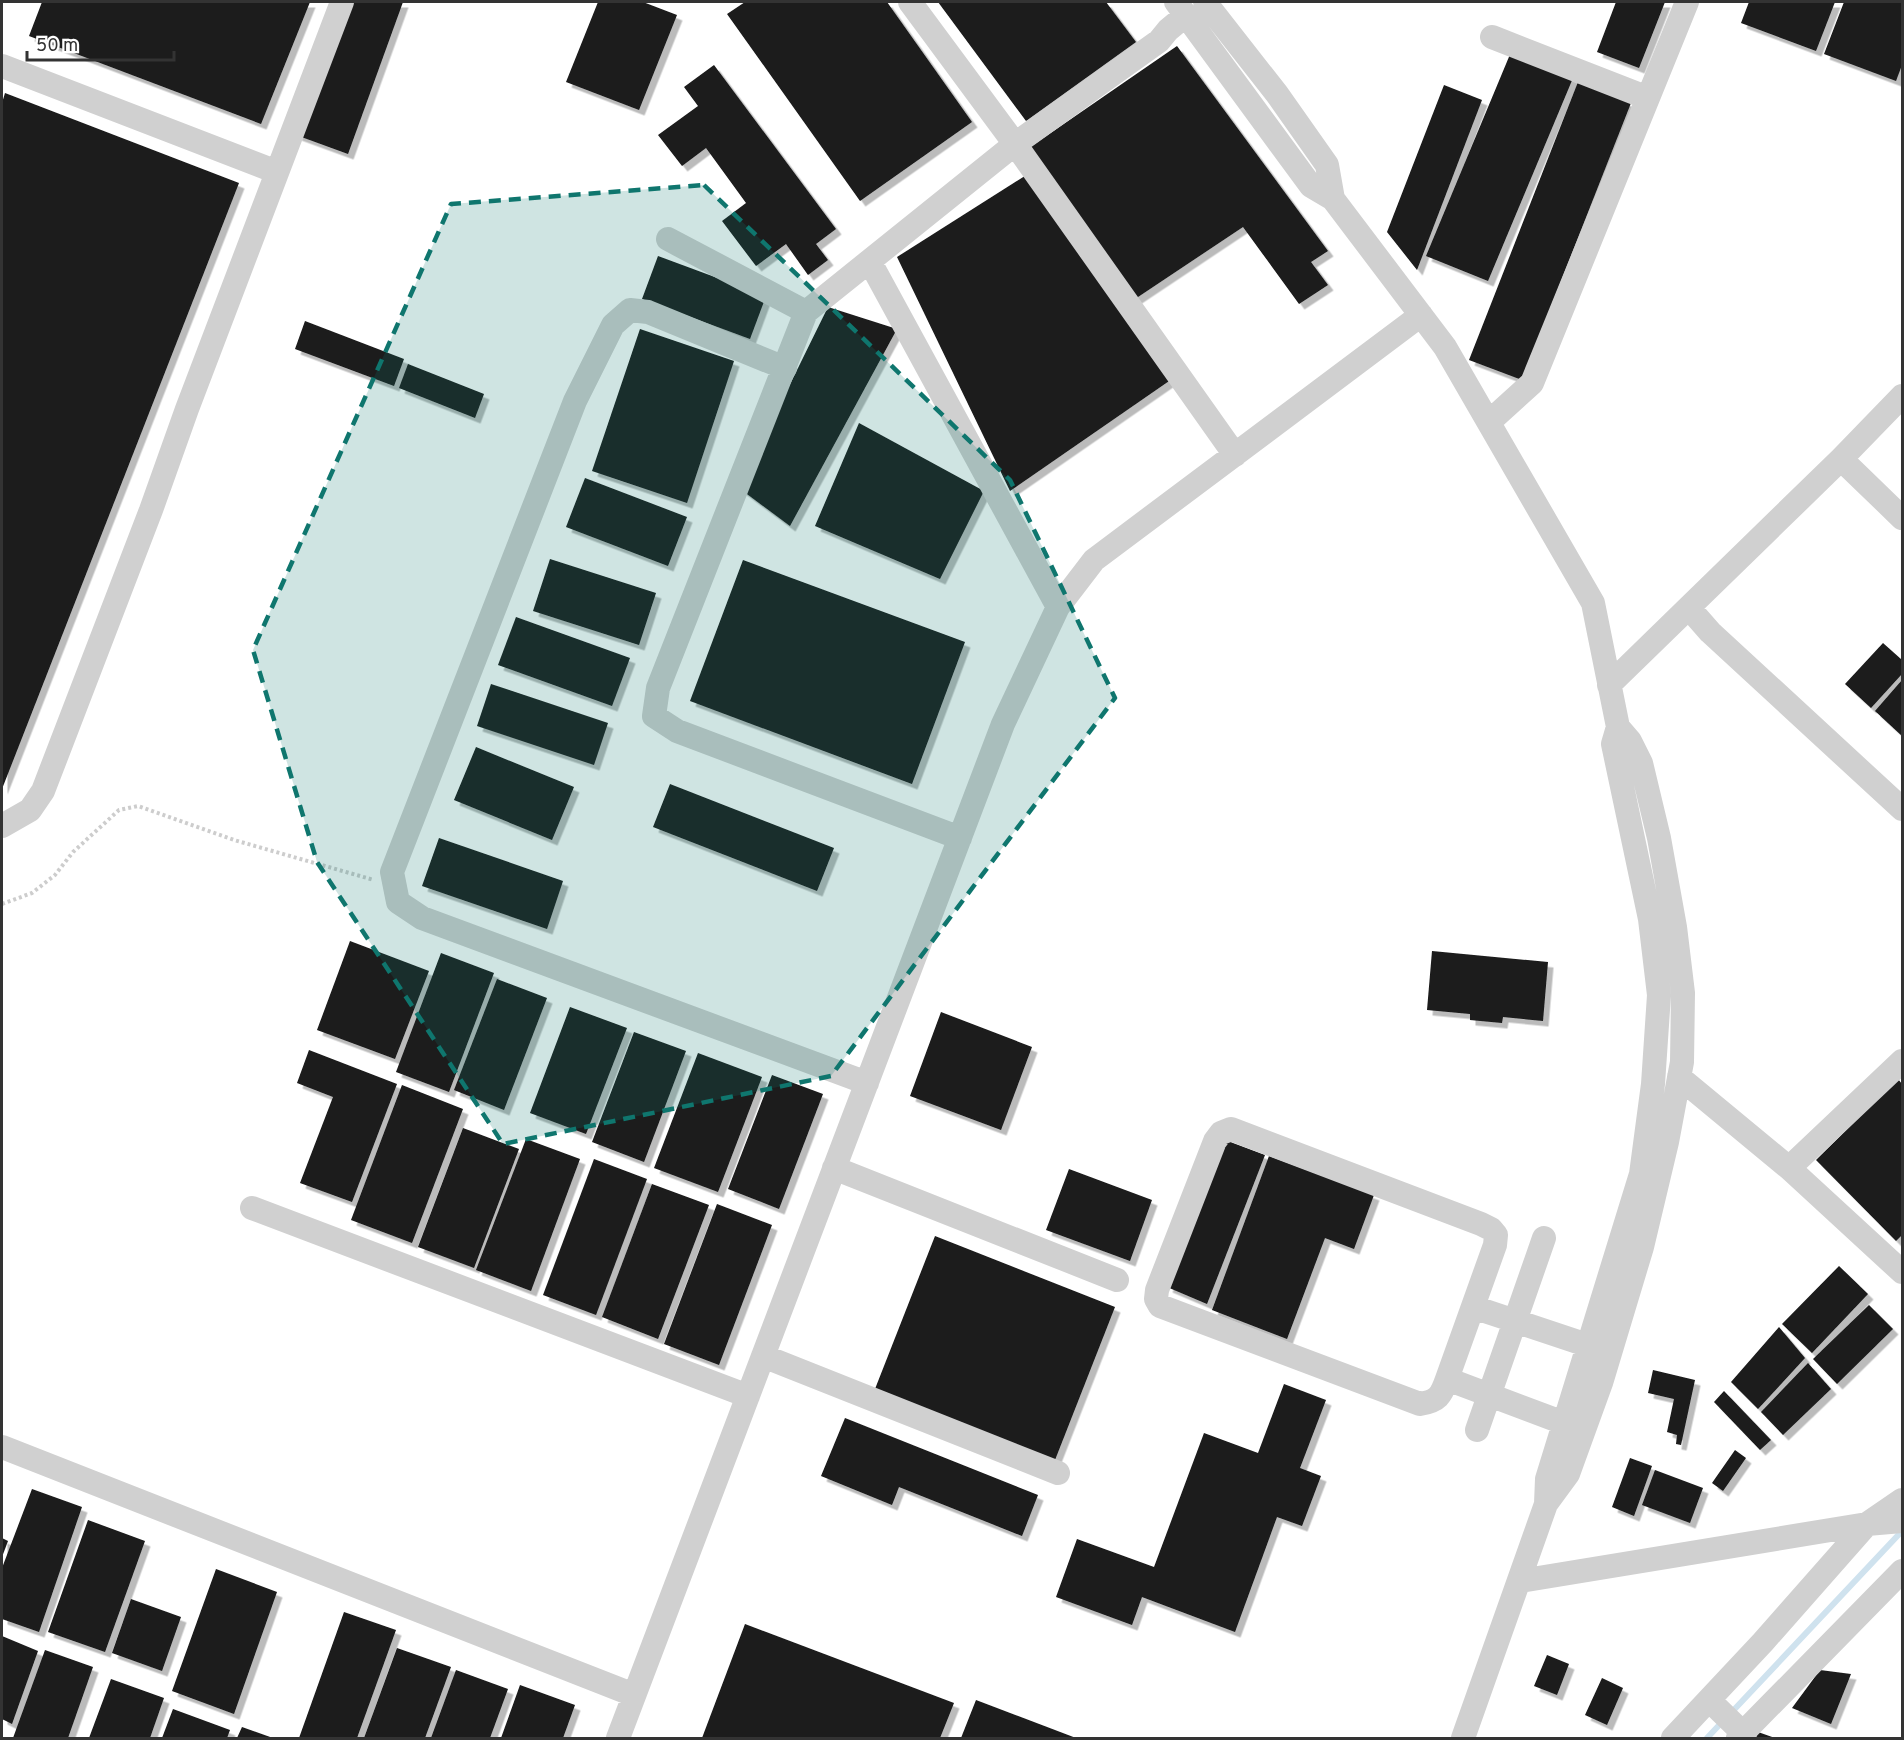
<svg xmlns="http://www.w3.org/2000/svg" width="1904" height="1740" font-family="Overpass,sans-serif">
<defs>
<filter id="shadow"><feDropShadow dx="5.5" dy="5.5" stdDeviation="0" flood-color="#0004"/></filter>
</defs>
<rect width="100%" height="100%" fill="#fff"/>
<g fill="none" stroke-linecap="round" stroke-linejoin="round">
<path stroke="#cfe2ee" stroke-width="6" d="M 1730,1714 L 1902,1531
M 1707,1738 L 1723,1721"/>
</g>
<path fill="#1a1a1a" filter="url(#shadow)" d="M 42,2 L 310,2 L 261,124 L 29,36 Z
M 345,2 L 403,2 L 348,154 L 296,135 Z
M 598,2 L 643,2 L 677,15 L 639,110 L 566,82 Z
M 745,2 L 887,2 L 972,122 L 860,201 L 727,14 Z
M 938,2 L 1106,2 L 1136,42 L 1026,121 Z
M 1616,2 L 1665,2 L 1639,68 L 1597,52 Z
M 1749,2 L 1835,2 L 1816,51 L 1741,23 Z
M 1844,2 L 1902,2 L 1902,65 L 1896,81 L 1824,54 Z
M 1177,46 L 1328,251 L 1311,262 L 1328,285 L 1299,304 L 1243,227 L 1132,301 L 1026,150 Z
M 1511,52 L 1573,78 L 1488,281 L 1426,256 Z
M 714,65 L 836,229 L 816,244 L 828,260 L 808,275 L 786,244 L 756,266 L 722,221 L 746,203 L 706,148 L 682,166 L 658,135 L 698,106 L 684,87 Z
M 1578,82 L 1631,103 L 1522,380 L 1469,360 Z
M 1444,85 L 1482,100 L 1417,270 L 1387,232 Z
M 5,93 L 239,183 L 2,789 L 2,103 Z
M 1028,174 L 1172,379 L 1010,491 L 897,257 Z
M 658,256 L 766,296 L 750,339 L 642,299 Z
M 828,307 L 897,329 L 790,526 L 739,488 Z
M 305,321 L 404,359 L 394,386 L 295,349 Z
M 640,329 L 734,361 L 687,503 L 592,471 Z
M 408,364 L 484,394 L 475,418 L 399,388 Z
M 859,423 L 984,491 L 940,579 L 815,526 Z
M 585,478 L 687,517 L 668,566 L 566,527 Z
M 550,559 L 656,593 L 639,645 L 533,611 Z
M 743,560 L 965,642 L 912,784 L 690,701 Z
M 516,617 L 630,658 L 612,706 L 498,665 Z
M 1883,643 L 1902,660 L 1902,674 L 1871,708 L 1845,684 Z
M 1902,680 L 1902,736 L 1875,711 Z
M 491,684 L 608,723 L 594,765 L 477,726 Z
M 476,747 L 574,787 L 552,840 L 454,800 Z
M 670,784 L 834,848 L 817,891 L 653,827 Z
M 439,838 L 563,881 L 547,929 L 422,886 Z
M 350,941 L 429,971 L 395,1059 L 317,1030 Z
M 1432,951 L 1548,962 L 1543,1021 L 1503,1017 L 1502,1023 L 1470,1020 L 1470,1014 L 1427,1010 Z
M 441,953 L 494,973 L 449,1092 L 396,1072 Z
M 497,979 L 547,998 L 504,1110 L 454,1090 Z
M 570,1007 L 627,1028 L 586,1134 L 530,1113 Z
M 941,1012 L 1032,1047 L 1001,1130 L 910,1096 Z
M 634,1032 L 686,1051 L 644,1162 L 592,1142 Z
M 309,1050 L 397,1084 L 352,1202 L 300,1183 L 333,1097 L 297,1083 Z
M 698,1053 L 762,1077 L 718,1192 L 654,1168 Z
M 772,1075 L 823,1094 L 779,1209 L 728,1189 Z
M 1898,1079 L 1902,1084 L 1902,1235 L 1896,1241 L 1816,1160 Z
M 402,1085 L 463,1109 L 412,1243 L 351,1220 Z
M 463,1128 L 519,1149 L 474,1268 L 418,1247 Z
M 526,1139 L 580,1159 L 531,1291 L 476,1270 Z
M 1225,1140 L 1265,1155 L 1207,1304 L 1167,1287 Z
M 1269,1156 L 1374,1195 L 1354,1249 L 1325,1238 L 1287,1339 L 1212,1310 Z
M 594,1159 L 647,1179 L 596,1315 L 543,1295 Z
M 1069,1169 L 1152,1200 L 1130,1261 L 1046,1230 Z
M 652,1184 L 709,1205 L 658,1339 L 602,1317 Z
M 717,1204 L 772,1225 L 719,1365 L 664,1344 Z
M 935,1236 L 1115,1307 L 1055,1460 L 875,1389 Z
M 1839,1266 L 1868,1294 L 1812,1353 L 1782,1324 Z
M 1869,1305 L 1893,1329 L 1837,1384 L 1813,1359 Z
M 1779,1327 L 1805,1358 L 1758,1409 L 1731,1382 Z
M 1808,1363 L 1831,1389 L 1783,1435 L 1761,1412 Z
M 1653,1370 L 1695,1380 L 1681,1445 L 1676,1444 L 1677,1435 L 1667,1432 L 1674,1399 L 1648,1393 Z
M 1284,1384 L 1326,1400 L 1300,1468 L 1321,1476 L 1302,1526 L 1277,1517 L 1235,1632 L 1142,1597 L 1132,1625 L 1056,1597 L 1077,1539 L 1154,1567 L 1204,1433 L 1258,1453 Z
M 1724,1391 L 1771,1440 L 1760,1450 L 1714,1402 Z
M 845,1418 L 1038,1495 L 1022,1536 L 899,1487 L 892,1505 L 821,1476 Z
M 1735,1450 L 1746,1458 L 1723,1491 L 1712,1483 Z
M 1630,1458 L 1652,1466 L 1634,1516 L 1612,1507 Z
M 1655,1470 L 1703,1488 L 1690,1523 L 1642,1505 Z
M 32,1489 L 82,1507 L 39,1632 L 2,1619 L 2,1568 Z
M 88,1520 L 145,1541 L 105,1652 L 48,1632 Z
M 2,1538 L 8,1541 L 2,1557 Z
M 216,1569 L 277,1592 L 234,1714 L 172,1691 Z
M 131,1599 L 181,1617 L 162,1671 L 112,1653 Z
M 344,1612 L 396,1630 L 357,1738 L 299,1738 Z
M 745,1624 L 954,1703 L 940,1738 L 702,1738 Z
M 2,1636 L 38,1651 L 12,1724 L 2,1719 Z
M 397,1648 L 451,1667 L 425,1738 L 364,1738 Z
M 45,1650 L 93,1667 L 68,1738 L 13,1738 Z
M 1547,1655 L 1569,1664 L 1557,1695 L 1534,1686 Z
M 456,1670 L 508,1689 L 490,1738 L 431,1738 Z
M 1820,1670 L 1851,1674 L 1831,1724 L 1792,1708 Z
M 1602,1678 L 1623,1688 L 1607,1725 L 1585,1715 Z
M 111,1679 L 164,1698 L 150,1738 L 89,1738 Z
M 520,1685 L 575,1705 L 563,1738 L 501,1738 Z
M 976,1700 L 1076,1738 L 961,1738 Z
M 173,1709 L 230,1730 L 227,1738 L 162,1738 Z
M 242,1727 L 273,1738 L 237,1738 Z
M 1758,1732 L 1775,1738 L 1756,1738 Z"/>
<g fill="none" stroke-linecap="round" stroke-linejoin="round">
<path stroke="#cdcdcd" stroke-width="4" stroke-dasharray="3 3" stroke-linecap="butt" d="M 2,904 L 32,893 L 55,875 L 73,852 L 119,810 L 138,806 L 234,840 L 374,880"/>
<path stroke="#d0d0d0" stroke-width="24" d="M 910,2 L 1015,144 L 1235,455
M 1176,2 L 1311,186 L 1333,199 L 1445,347 L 1593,603 L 1618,727 L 1630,741 L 1641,763 L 1659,838 L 1675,927 L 1683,993 L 1682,1062 L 1667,1142 L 1642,1247 L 1601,1383 L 1568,1474 L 1546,1504
M 1205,2 L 1277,94 L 1327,165 L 1333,199
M 1492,37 L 1648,98
M 2,66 L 277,172
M 668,239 L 806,312
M 870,262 L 1058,607
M 785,368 L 648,312 L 630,310 L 613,325 L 575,401 L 392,872 L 398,902 L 422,918 L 867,1083
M 1489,422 L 1532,383 L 1687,2
M 1841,459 L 1902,518
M 1689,608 L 1710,632 L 1902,809
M 1609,685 L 1841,459 L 1902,396
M 2,826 L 30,810 L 43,791 L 151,510 L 187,409 L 342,2
M 960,838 L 677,731 L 654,716 L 658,688 L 806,312 L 1015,144 L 1159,41 L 1168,30 L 1186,15
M 1679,1077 L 1789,1168 L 1902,1272
M 1231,1129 L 1481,1224 L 1491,1229 L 1496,1235 L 1495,1245 L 1447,1379 C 1441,1396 1438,1401 1420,1404 L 1160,1306 L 1156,1299 L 1157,1290 L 1215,1141 L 1221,1133 Z
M 834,1168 L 1117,1280
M 1789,1168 L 1902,1061
M 252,1208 L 748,1396
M 1473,1307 L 1587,1345
M 763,1356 L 1058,1473
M 1447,1379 L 1564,1423
M 1477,1430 L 1544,1238
M 2,1447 L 634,1695
M 1520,1581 L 1867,1524 L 1902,1521
M 1710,1701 L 1743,1733
M 618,1738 L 1003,724 L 1058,607 L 1094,560 L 1421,315
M 1463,1738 L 1546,1504 L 1547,1479 L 1641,1174 L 1653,1084 L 1659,995 L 1650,919 L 1613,744 L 1618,727
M 1673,1738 L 1763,1642 L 1867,1524 L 1902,1500
M 1738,1738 L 1902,1571"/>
</g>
<path fill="#0f766e" fill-opacity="0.2" stroke="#0f766e" stroke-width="4.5" stroke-dasharray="12 8" stroke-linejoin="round" d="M 704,185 L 1010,480 L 1115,698 L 831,1076 L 503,1144 L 317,862 L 253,650 L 451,204 Z"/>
<rect width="1904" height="1740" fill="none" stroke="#333333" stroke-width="6"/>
<path d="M27 51v9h147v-9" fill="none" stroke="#333333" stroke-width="3"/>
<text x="36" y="51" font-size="18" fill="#333333" stroke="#ffffff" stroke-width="4.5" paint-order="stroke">50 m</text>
</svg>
